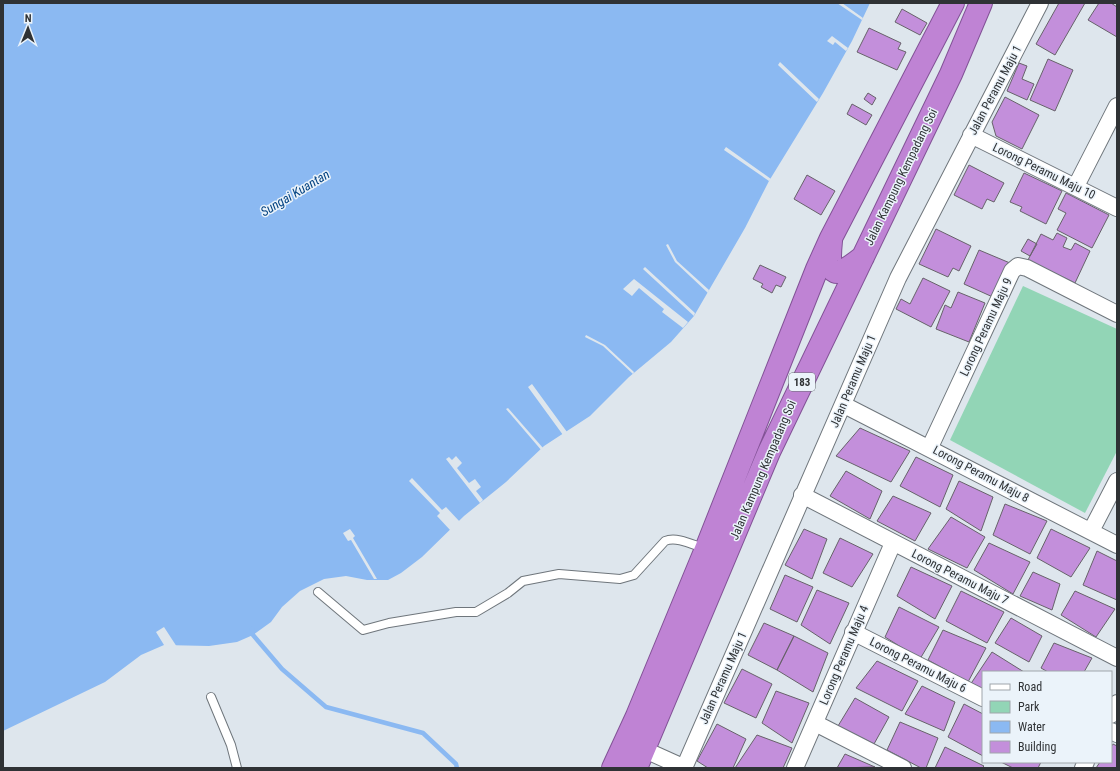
<svg xmlns="http://www.w3.org/2000/svg" width="1120" height="771" font-family="'Roboto Condensed',sans-serif">
<rect width="100%" height="100%" fill="#dee6ed"/>
<path fill="#92d5b6" d="M 1023,286 L 1117,329 L 1117,451 L 1085,513 L 950,440 Z"/>
<path fill="#8bb9f2" d="M 3,3 L 870,3 L 852,41 L 823,93 L 769,181 L 745,228 L 694,316 L 671,342 L 629,377 L 590,416 L 544,446 L 506,482 L 464,516 L 422,557 L 401,573 L 388,580 L 367,580 L 346,576 L 324,579 L 300,591 L 282,607 L 271,622 L 253,635 L 237,642 L 209,646 L 164,645 L 141,655 L 105,682 L 3,731 Z"/>
<path fill="#dee6ed" d="M 837,3 L 842,3 L 863,18 L 862,20 Z
M 832,36 L 848,48 L 846,51 L 835,42 L 833,45 L 827,41 Z
M 780,62 L 819,99 L 817,102 L 778,65 Z
M 726,147 L 771,179 L 769,181 L 724,150 Z
M 668,244 L 677,261 L 709,290 L 708,293 L 675,262 L 666,245 Z
M 645,267 L 695,313 L 694,316 L 643,269 Z
M 634,279 L 688,322 L 683,328 L 662,312 L 664,309 L 639,288 L 632,296 L 623,289 Z
M 586,335 L 605,345 L 634,372 L 633,374 L 603,346 L 585,337 Z
M 532,384 L 567,432 L 563,435 L 528,387 Z
M 508,408 L 543,448 L 544,449 L 542,451 L 506,409 Z
M 456,456 L 462,463 L 457,468 L 469,483 L 475,479 L 481,487 L 476,491 L 483,500 L 480,503 L 446,459 L 449,457 L 452,460 Z
M 412,478 L 442,510 L 446,507 L 460,522 L 451,531 L 437,516 L 440,513 L 409,481 Z
M 350,529 L 355,536 L 353,538 L 377,579 L 374,579 L 351,540 L 348,541 L 343,533 Z
M 164,627 L 177,647 L 165,647 L 164,645 L 156,632 Z"/>
<g fill="none" stroke-linecap="round" stroke-linejoin="round">
<path stroke="#8bb9f2" stroke-width="4.5" d="M 252,629 L 253,635 L 282,669 L 326,707 L 423,733 L 456,764 L 457,768"/>
</g>
<path fill="#c38fdb" stroke="#67626a" d="M 1059,3 L 1085,3 L 1055,55 L 1036,44 Z
M 1099,3 L 1111,3 L 1117,7 L 1117,37 L 1088,20 Z
M 902,9 L 927,23 L 920,35 L 895,22 Z
M 869,28 L 901,43 L 898,49 L 906,52 L 897,70 L 857,52 Z
M 1048,59 L 1073,70 L 1055,111 L 1030,100 Z
M 1019,63 L 1027,66 L 1022,79 L 1034,84 L 1027,100 L 1007,91 Z
M 868,93 L 876,98 L 872,105 L 864,99 Z
M 1005,97 L 1039,115 L 1022,149 L 996,136 L 992,122 Z
M 852,104 L 872,115 L 866,125 L 847,114 Z
M 969,165 L 1004,183 L 994,202 L 987,199 L 982,209 L 954,195 Z
M 1024,173 L 1062,191 L 1046,224 L 1020,211 L 1022,207 L 1010,202 Z
M 807,175 L 835,191 L 821,215 L 794,199 Z
M 1066,193 L 1109,215 L 1092,248 L 1057,230 L 1066,213 L 1058,209 Z
M 936,229 L 971,246 L 959,271 L 953,268 L 948,277 L 919,264 Z
M 1057,233 L 1067,238 L 1063,247 L 1071,250 L 1075,243 L 1090,251 L 1075,283 L 1028,260 L 1041,234 L 1053,240 Z
M 1028,239 L 1037,244 L 1030,256 L 1021,251 Z
M 979,250 L 1010,263 L 995,298 L 964,284 Z
M 760,265 L 786,277 L 781,287 L 776,285 L 772,293 L 761,287 L 763,284 L 753,279 Z
M 923,278 L 950,291 L 931,327 L 896,309 L 901,299 L 910,304 Z
M 958,292 L 985,303 L 969,342 L 936,329 L 945,305 L 951,308 Z
M 860,428 L 910,451 L 891,482 L 836,456 Z
M 916,457 L 953,475 L 940,507 L 900,486 Z
M 846,471 L 882,491 L 870,519 L 830,496 Z
M 959,481 L 993,497 L 981,531 L 946,509 Z
M 893,496 L 931,513 L 915,541 L 877,521 Z
M 1005,504 L 1047,521 L 1030,554 L 993,535 Z
M 951,517 L 985,537 L 967,568 L 928,549 Z
M 804,529 L 827,539 L 812,579 L 785,565 Z
M 1051,529 L 1090,548 L 1071,577 L 1037,558 Z
M 840,538 L 873,554 L 852,587 L 823,573 Z
M 989,543 L 1030,562 L 1013,594 L 974,570 Z
M 1097,551 L 1117,561 L 1117,600 L 1083,585 Z
M 911,567 L 952,586 L 935,619 L 897,596 Z
M 1033,572 L 1060,584 L 1052,610 L 1020,596 Z
M 785,575 L 813,587 L 797,622 L 770,609 Z
M 817,590 L 849,603 L 830,644 L 801,625 Z
M 961,591 L 1004,612 L 987,643 L 946,621 Z
M 1075,591 L 1115,609 L 1096,637 L 1061,615 Z
M 899,607 L 939,627 L 920,659 L 885,637 Z
M 1011,618 L 1042,636 L 1029,662 L 995,643 Z
M 764,623 L 794,636 L 777,670 L 748,655 Z
M 943,630 L 986,648 L 968,682 L 928,660 Z
M 794,636 L 828,653 L 813,692 L 777,670 Z
M 1054,643 L 1092,658 L 1084,672 L 1048,672 L 1041,668 Z
M 992,652 L 1024,672 L 983,672 L 983,691 L 970,685 Z
M 877,661 L 918,681 L 902,711 L 856,688 Z
M 742,669 L 772,684 L 756,718 L 724,703 Z
M 922,686 L 955,702 L 944,731 L 905,714 Z
M 776,691 L 809,703 L 792,743 L 762,723 Z
M 855,698 L 889,717 L 874,744 L 838,726 Z
M 964,704 L 983,714 L 983,756 L 948,737 Z
M 900,722 L 938,738 L 926,768 L 921,768 L 887,750 Z
M 717,724 L 746,739 L 733,768 L 708,768 L 697,761 Z
M 757,735 L 792,748 L 783,768 L 735,768 Z
M 1113,744 L 1117,746 L 1117,768 L 1096,768 L 1100,762 L 1111,762 L 1111,747 Z
M 945,747 L 984,766 L 982,768 L 935,768 Z
M 845,754 L 875,767 L 837,768 Z
M 1001,762 L 1041,762 L 1038,768 L 1013,768 Z"/>
<g fill="none" stroke-linecap="round" stroke-linejoin="round">
<g stroke="#6f767c" stroke-width="10">
<path id="service" d="M 318,592 L 363,630 L 389,623 L 456,612 L 476,612 L 508,593 L 523,581 L 559,574 L 620,579 L 634,575 L 665,541 C 677,536 693,545 706,549
M 211,697 L 231,745 L 237,768"/>
</g>
<g stroke="#6f767c" stroke-width="18">
<path id="minor" d="M 971,135 L 1117,208
M 1076,186 L 1117,106
M 844,405 L 1117,545
M 930,447 L 1012,271 L 1018,266 L 1027,268 L 1117,314
M 802,495 L 1117,658
M 1091,531 L 1117,481
M 853,632 L 983,698
M 1111,715 L 1117,703
M 815,723 L 903,768
M 1111,731 L 1117,734
M 645,750 L 685,768
M 684,768 L 898,278 L 1040,3
M 795,768 L 893,543
M 1083,768 L 1086,762"/>
</g>
<g stroke="#825296" stroke-width="24">
<path id="trunk" d="M 831,241 C 827,279 835,279 863,257
M 613,768 L 637,716 L 706,549 L 817,269 L 831,238 L 953,3
M 636,768 L 769,452 L 951,74 L 981,3"/>
</g>
<use href="#service" stroke="#fff" stroke-width="8"/>
<use href="#minor" stroke="#fff" stroke-width="16"/>
<use href="#trunk" stroke="#bf83d4" stroke-width="22"/>
</g>
<g text-anchor="middle" dominant-baseline="central" stroke-width="3" stroke-linejoin="round" paint-order="stroke">
<rect fill="#ebf3fa" stroke="#676c70" stroke-width="1" x="789" y="373" width="26" height="18" rx="3"/>
<g font-size="11" font-weight="bold" fill="#2f3235">
<text x="802" y="382">183</text>
</g>
<g font-size="12" fill="#2f3235" stroke="#ebf3fa">
<text transform="translate(995 90) rotate(-62)">Jalan Peramu Maju 1</text>
<text transform="translate(1044 171) rotate(26)">Lorong Peramu Maju 10</text>
<text transform="translate(901 177) rotate(-64)">Jalan Kampung Kempadang Soi</text>
<text transform="translate(986 327) rotate(-65)">Lorong Peramu Maju 9</text>
<text transform="translate(853 381) rotate(-67)">Jalan Peramu Maju 1</text>
<text transform="translate(763 470) rotate(-67)">Jalan Kampung Kempadang Soi</text>
<text transform="translate(981 474) rotate(28)">Lorong Peramu Maju 8</text>
<text transform="translate(960 577) rotate(27)">Lorong Peramu Maju 7</text>
<text transform="translate(844 655) rotate(-67)">Lorong Peramu Maju 4</text>
<text transform="translate(918 665) rotate(27)">Lorong Peramu Maju 6</text>
<text transform="translate(723 678) rotate(-66)">Jalan Peramu Maju 1</text>
</g>
<g font-size="13" font-style="italic" fill="#044382" stroke="#ebf3fa">
<text transform="translate(295 193) rotate(-31)">Sungai Kuantan</text>
</g>
</g>
<rect width="1120" height="771" fill="none" stroke="#2f3235" stroke-width="8"/>
<rect x="982" y="671" width="130" height="92" fill="#ebf3fa" stroke="#a0a6ab"/>
<rect x="990" y="684" width="20" height="6" fill="#ffffff" stroke="#a0a6ab"/>
<text x="1018" y="691" font-size="12" fill="#2f3235">Road</text>
<rect x="990" y="701" width="20" height="12" fill="#92d5b6" stroke="#a0a6ab"/>
<text x="1018" y="711" font-size="12" fill="#2f3235">Park</text>
<rect x="990" y="721" width="20" height="12" fill="#8bb9f2" stroke="#a0a6ab"/>
<text x="1018" y="731" font-size="12" fill="#2f3235">Water</text>
<rect x="990" y="741" width="20" height="12" fill="#c38fdb" stroke="#a0a6ab"/>
<text x="1018" y="751" font-size="12" fill="#2f3235">Building</text>
<g transform="translate(28 28) rotate(1)" stroke="#ebf3fa" stroke-width="3" paint-order="stroke">
<path d="M0-3L7 15L0 10L-7 15Z" fill="#2f3235"/>
<text y="-6" font-size="11" font-weight="bold" text-anchor="middle" fill="#2f3235">N</text>
</g>
</svg>
